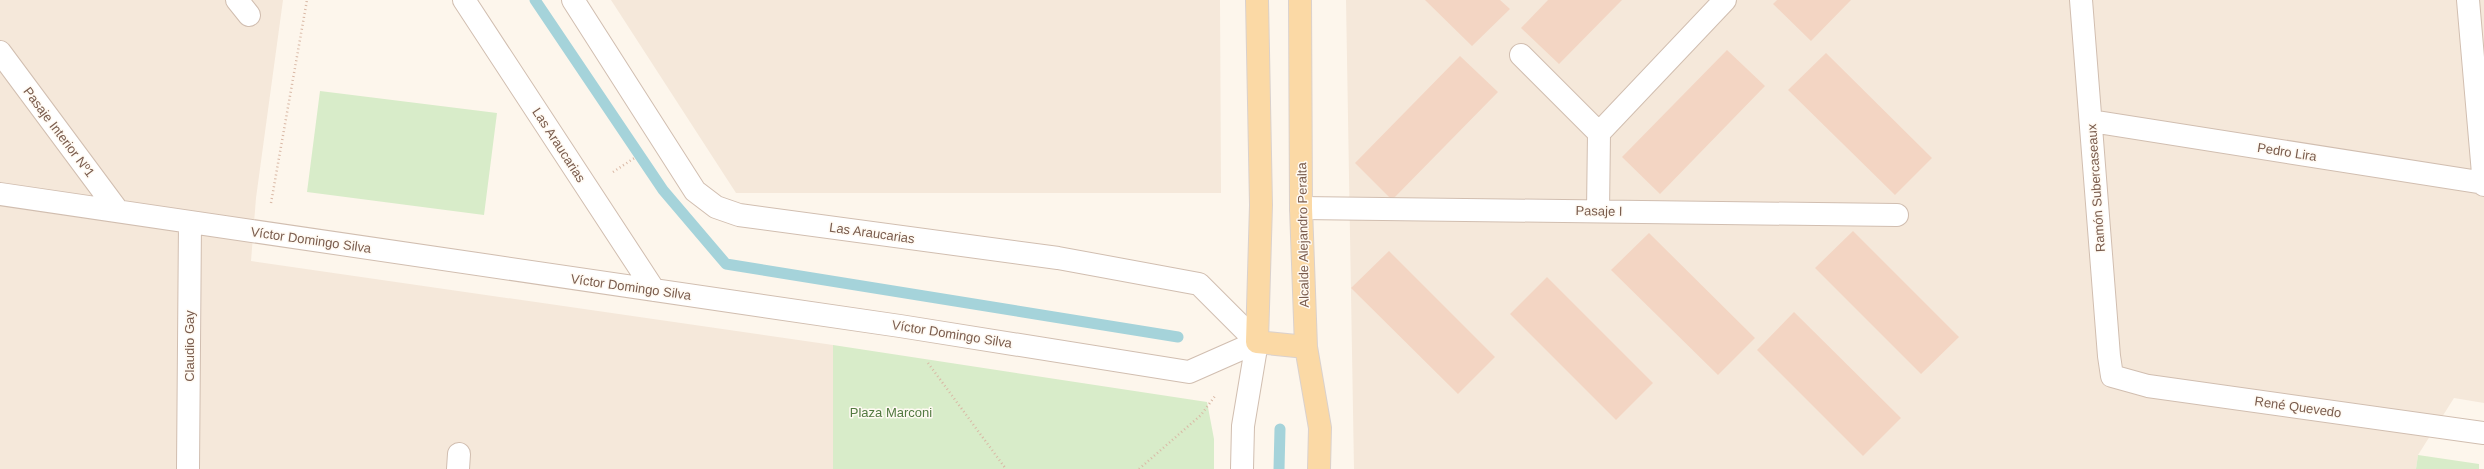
<svg xmlns="http://www.w3.org/2000/svg" width="2484" height="469" font-family="Helvetica,sans-serif">
<rect width="100%" height="100%" fill="#fdf6ec"/>
<path fill="#f5e8da" d="M 0,0 L 283,0 L 256,198 L 251,261 L 833,345 L 833,469 L 0,469 Z
M 611,0 L 1220,0 L 1221,193 L 736,193 Z
M 1346,0 L 2484,0 L 2484,403 L 2454,398 L 2418,455 L 2416,469 L 1354,469 Z"/>
<path fill="#d8ecc9" d="M 320,91 L 497,113 L 484,215 L 307,192 Z
M 833,345 L 1207,402 L 1214,439 L 1214,469 L 833,469 Z
M 2418,455 L 2479,464 L 2479,469 L 2416,469 Z"/>
<g fill="none" stroke-linecap="round" stroke-linejoin="round">
<path stroke="#a5d3da" stroke-width="11" d="M 535,0 L 663,190 L 726,264 L 1178,337
M 1279,469 L 1280,429"/>
</g>
<path fill="#f3d5c3" d="M 1425,0 L 1500,0 L 1510,9 L 1472,46 Z
M 1548,0 L 1622,0 L 1559,64 L 1521,28 Z
M 1777,0 L 1851,0 L 1811,41 L 1773,4 Z
M 1727,50 L 1765,86 L 1660,194 L 1622,157 Z
M 1826,53 L 1932,158 L 1895,195 L 1788,90 Z
M 1460,56 L 1498,92 L 1392,200 L 1355,163 Z
M 1853,231 L 1959,337 L 1921,374 L 1815,268 Z
M 1649,233 L 1755,338 L 1718,375 L 1611,270 Z
M 1389,251 L 1495,357 L 1458,394 L 1351,288 Z
M 1547,277 L 1653,383 L 1616,420 L 1510,314 Z
M 1794,312 L 1901,418 L 1863,456 L 1757,350 Z"/>
<g fill="none" stroke-linecap="round" stroke-linejoin="round">
<g stroke="#d1beb0" stroke-width="24">
<path id="minor" d="M 237,0 L 249,15
M 464,0 L 654,290
M 573,0 L 695,191 L 716,207 L 739,215 L 1058,258 L 1199,284 L 1257,342
M 2081,0 L 2109,356 L 2112,376 L 2148,386 L 2484,433
M 2468,0 L 2484,185
M 0,52 L 118,211
M 1521,55 L 1599,133
M 2091,121 L 2484,183
M 0,194 L 900,326 L 1189,372 L 1257,342
M 1301,208 L 1897,215
M 1598,211 L 1599,133 L 1725,0
M 188,469 L 190,222
M 458,469 L 459,454
M 1242,469 L 1243,426 L 1257,342"/>
</g>
<g stroke="#dad1cd" stroke-width="24">
<path id="major" d="M 1257,0 L 1261,205 L 1257,342 L 1306,347
M 1300,0 L 1301,208 L 1306,347 L 1320,428 L 1319,469"/>
</g>
<path stroke="#d9b8a5" stroke-width="2.5" stroke-dasharray="1 3" stroke-linecap="butt" d="M 613,172 L 636,157
M 271,203 L 307,0
M 928,363 L 1006,469
M 1139,469 L 1201,415 L 1215,396"/>
<use href="#minor" stroke="#fff" stroke-width="22"/>
<use href="#major" stroke="#fbd9a5" stroke-width="22"/>
</g>
<g text-anchor="middle" dominant-baseline="central" stroke-width="3" stroke-linejoin="round" paint-order="stroke">
<g font-size="13" fill="#7a5c4d" stroke="#fffaf3">
<text transform="translate(59 132) rotate(53)">Pasaje Interior Nº1</text>
<text transform="translate(559 145) rotate(57)">Las Araucarias</text>
<text transform="translate(2287 152) rotate(9)">Pedro Lira</text>
<text transform="translate(2096 188) rotate(-94)">Ramón Subercaseaux</text>
<text transform="translate(1599 211) rotate(1)">Pasaje I</text>
<text transform="translate(872 233) rotate(8)">Las Araucarias</text>
<text transform="translate(1303 235) rotate(-91)">Alcalde Alejandro Peralta</text>
<text transform="translate(311 240) rotate(8)">Víctor Domingo Silva</text>
<text transform="translate(631 287) rotate(8)">Víctor Domingo Silva</text>
<text transform="translate(952 334) rotate(9)">Víctor Domingo Silva</text>
<text transform="translate(189 346) rotate(-90)">Claudio Gay</text>
<text transform="translate(2298 407) rotate(8)">René Quevedo</text>
</g>
<g font-size="13" fill="#537a41" stroke="#fffaf3">
<text x="891" y="412">Plaza Marconi</text>
</g>
</g>
</svg>
